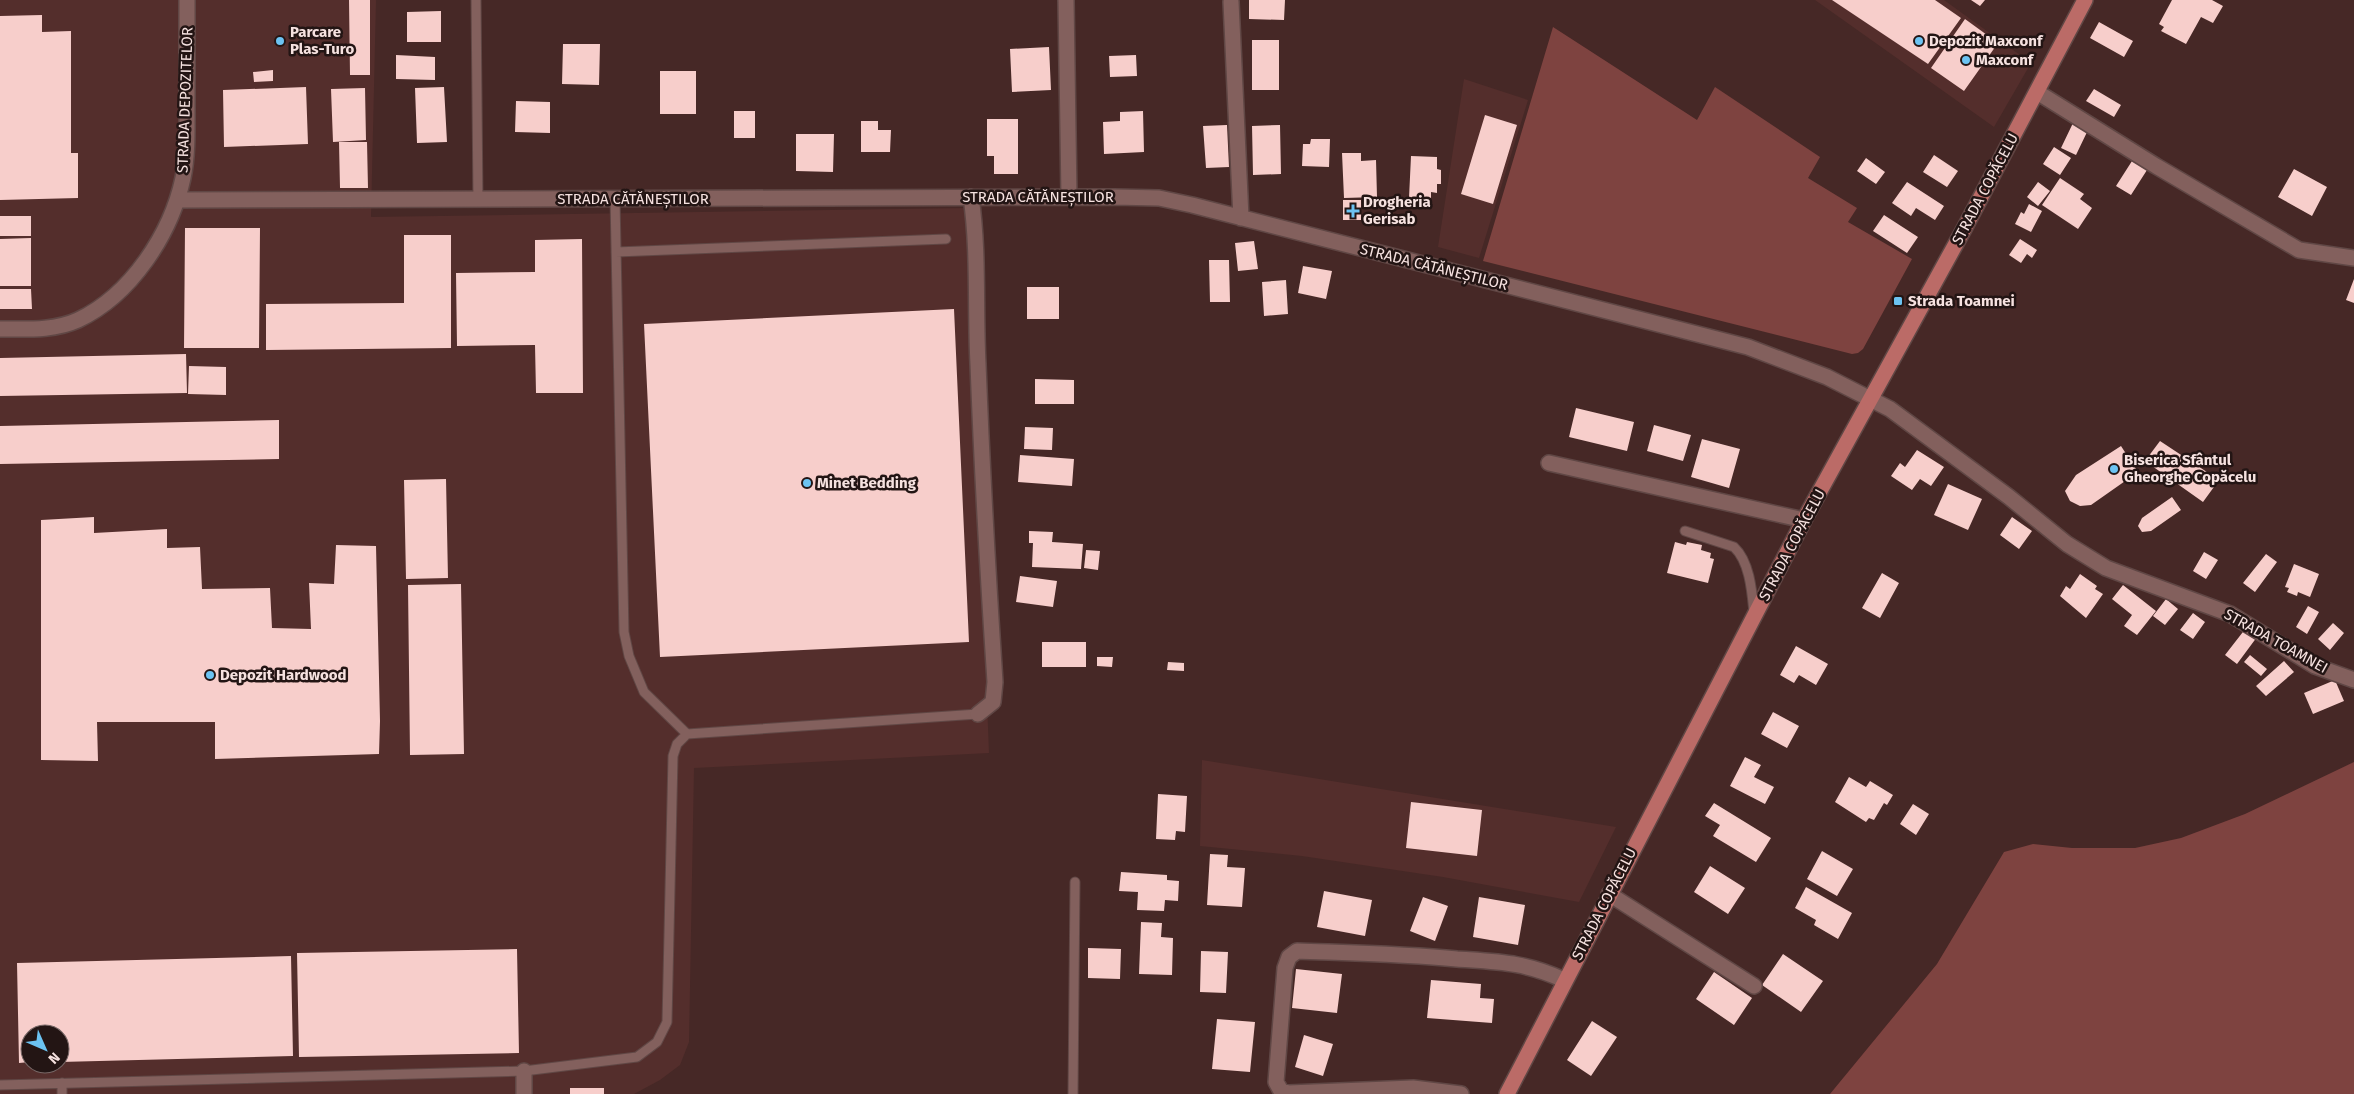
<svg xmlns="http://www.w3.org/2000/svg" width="2354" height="1094" font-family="'Fira Sans',sans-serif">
<rect width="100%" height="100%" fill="#462826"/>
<path fill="#542e2c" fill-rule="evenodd" d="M 0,0 L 376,0 L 371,217 L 968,208 L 989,753 L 694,768 L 689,1042 L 680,1065 L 660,1080 L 634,1094 L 0,1094 ZM 30,1034 L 60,1034 L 60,1064 L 30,1064 Z
M 1815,0 L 1944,0 L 2031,63 L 1994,127 Z
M 1464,79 L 1528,100 L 1479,258 L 1438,247 Z
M 1202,760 L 1616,827 L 1579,902 L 1443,877 L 1302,856 L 1200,846 Z"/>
<path fill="#7e4340" d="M 1553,27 L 1697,120 L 1715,87 L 1820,157 L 1808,178 L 1857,208 L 1848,222 L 1912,259 L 1863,349 L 1858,353 L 1852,354 L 1483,261 Z
M 2354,762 L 2354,1094 L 1830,1094 L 1937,964 L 2004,852 L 2033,844 L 2072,848 L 2135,848 L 2181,838 L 2245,814 Z"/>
<path fill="#f7cecb" d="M 349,0 L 370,0 L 370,75 L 350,75 Z
M 1249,0 L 1285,0 L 1284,20 L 1249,19 Z
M 1832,0 L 1935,0 L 1961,18 L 1928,64 Z
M 1971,0 L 1985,0 L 1980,6 Z
M 2172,0 L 2212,0 L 2223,6 L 2213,23 L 2201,17 L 2186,44 L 2161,31 L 2164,27 L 2159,24 Z
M 441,11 L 441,42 L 407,42 L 407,12 Z
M 42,15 L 42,32 L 71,31 L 71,153 L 78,153 L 78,198 L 0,200 L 0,16 Z
M 1965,19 L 1998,43 L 1964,91 L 1931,68 Z
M 2099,22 L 2133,41 L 2124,57 L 2090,38 Z
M 1252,40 L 1279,40 L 1279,90 L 1252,90 Z
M 563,44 L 600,44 L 599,85 L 562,84 Z
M 1049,47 L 1051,90 L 1012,92 L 1010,49 Z
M 396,55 L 435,57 L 435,80 L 396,79 Z
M 1136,55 L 1137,76 L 1110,77 L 1109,56 Z
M 273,70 L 273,81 L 254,82 L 253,72 Z
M 660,71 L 696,71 L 696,114 L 660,114 Z
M 306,87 L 308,144 L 224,147 L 223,90 Z
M 444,87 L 447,142 L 417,143 L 415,88 Z
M 365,88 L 366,140 L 333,142 L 331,89 Z
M 2094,89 L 2121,105 L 2114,117 L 2086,101 Z
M 516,101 L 550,102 L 550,133 L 515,132 Z
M 734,111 L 755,111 L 755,138 L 734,138 Z
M 1143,111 L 1144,152 L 1104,154 L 1103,122 L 1120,121 L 1120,112 Z
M 1485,115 L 1517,125 L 1493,204 L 1461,194 Z
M 987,119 L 1018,119 L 1018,174 L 994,174 L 994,156 L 987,156 Z
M 861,121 L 878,121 L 878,130 L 891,130 L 890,152 L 861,152 Z
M 2073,123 L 2088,130 L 2076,155 L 2061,148 Z
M 1227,125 L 1229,167 L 1206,168 L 1203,126 Z
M 1280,125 L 1281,174 L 1253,175 L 1252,126 Z
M 796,134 L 834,134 L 833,172 L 796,171 Z
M 1311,139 L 1330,139 L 1329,167 L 1302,166 L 1303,144 L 1310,144 Z
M 339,142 L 367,142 L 368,188 L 340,188 Z
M 2054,147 L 2071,158 L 2060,175 L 2043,164 Z
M 1342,153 L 1361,153 L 1361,161 L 1376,160 L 1377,197 L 1344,198 Z
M 1934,155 L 1958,171 L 1947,187 L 1923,172 Z
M 1411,156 L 1437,157 L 1437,169 L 1441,170 L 1441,184 L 1437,184 L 1437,193 L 1431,192 L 1431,198 L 1409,198 Z
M 1866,158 L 1885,172 L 1876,184 L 1857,171 Z
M 2132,161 L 2147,170 L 2131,195 L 2116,186 Z
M 2294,169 L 2327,187 L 2312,216 L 2278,197 Z
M 2060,178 L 2084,194 L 2080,199 L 2092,208 L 2078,229 L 2042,205 Z
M 1907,182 L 1944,206 L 1935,220 L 1916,208 L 1911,216 L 1892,203 Z
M 2038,182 L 2050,191 L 2038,206 L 2027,197 Z
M 1343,200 L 1361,200 L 1361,220 L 1343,220 Z
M 2029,204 L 2042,211 L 2031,232 L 2015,224 L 2021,212 L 2024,214 Z
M 1884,215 L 1918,237 L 1907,253 L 1873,231 Z
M 0,216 L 31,216 L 31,236 L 0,236 Z
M 185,228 L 260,228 L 259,348 L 184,348 Z
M 404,235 L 451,235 L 451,348 L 266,350 L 266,304 L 404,303 Z
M 31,238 L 31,286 L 0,286 L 0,239 Z
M 582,239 L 583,393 L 536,393 L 535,345 L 457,346 L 456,273 L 535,272 L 535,240 Z
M 2020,239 L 2037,250 L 2032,258 L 2027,254 L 2021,263 L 2009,255 Z
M 1254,241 L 1258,269 L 1238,271 L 1235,243 Z
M 1209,260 L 1229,260 L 1230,302 L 1210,302 Z
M 1303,266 L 1332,271 L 1326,299 L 1298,293 Z
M 2354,279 L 2354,303 L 2346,300 Z
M 1286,280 L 1288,314 L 1264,316 L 1262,282 Z
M 1027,287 L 1059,287 L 1059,319 L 1027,319 Z
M 0,289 L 31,289 L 32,309 L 0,309 Z
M 954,309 L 969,642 L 660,657 L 644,324 Z
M 186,354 L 187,393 L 0,396 L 0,358 Z
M 189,366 L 226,367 L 226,395 L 188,394 Z
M 1035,379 L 1074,380 L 1074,404 L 1035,404 Z
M 1576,408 L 1634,422 L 1627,451 L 1569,437 Z
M 279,420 L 279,459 L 0,464 L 0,426 Z
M 1654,425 L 1691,435 L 1683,461 L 1647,451 Z
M 1025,427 L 1053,428 L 1052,450 L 1024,449 Z
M 1702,439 L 1740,449 L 1729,488 L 1691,477 Z
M 2160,441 L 2219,480 L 2203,502 L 2145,461 Z
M 2121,446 L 2138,472 L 2091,505 L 2080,506 L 2070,501 L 2065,491 L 2076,475 Z
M 1917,450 L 1944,467 L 1931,486 L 1920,479 L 1912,490 L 1891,476 L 1900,463 L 1905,467 Z
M 1020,455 L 1074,459 L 1072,486 L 1018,482 Z
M 446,479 L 448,578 L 406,579 L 404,480 Z
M 1948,484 L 1982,499 L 1968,530 L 1934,515 Z
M 2172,497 L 2181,510 L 2151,531 L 2142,532 L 2138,526 L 2142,518 Z
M 94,517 L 94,533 L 167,529 L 167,548 L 200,547 L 202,589 L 270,588 L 272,628 L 311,629 L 309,583 L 334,584 L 336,545 L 376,546 L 380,721 L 379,754 L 215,759 L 215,722 L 97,722 L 98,761 L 41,760 L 41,520 Z
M 2012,517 L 2032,531 L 2019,549 L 2000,535 Z
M 1029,531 L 1053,532 L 1052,542 L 1083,544 L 1081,569 L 1032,567 L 1033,543 L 1029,543 Z
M 1675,542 L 1686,545 L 1687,542 L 1702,545 L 1701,550 L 1711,553 L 1710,558 L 1714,559 L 1708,583 L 1667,573 Z
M 1086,550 L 1100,551 L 1098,570 L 1084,568 Z
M 2204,552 L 2218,560 L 2206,579 L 2193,571 Z
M 2266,554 L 2277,562 L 2255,592 L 2243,583 Z
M 2294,564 L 2319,574 L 2310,597 L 2298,592 L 2297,596 L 2287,592 L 2289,588 L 2285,587 Z
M 1882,573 L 1899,583 L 1880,618 L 1862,608 Z
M 2080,574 L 2097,586 L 2095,589 L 2103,594 L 2086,618 L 2060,596 L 2066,586 L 2070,589 Z
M 1020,576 L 1057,581 L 1053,607 L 1016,602 Z
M 461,584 L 464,754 L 410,755 L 408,585 Z
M 2123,585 L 2156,611 L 2137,635 L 2124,626 L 2132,615 L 2112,599 Z
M 2166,599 L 2178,609 L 2165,625 L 2153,616 Z
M 2308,606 L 2319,612 L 2307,634 L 2296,627 Z
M 2193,613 L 2205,622 L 2193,639 L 2180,630 Z
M 2333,623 L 2344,633 L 2330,650 L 2318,639 Z
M 2246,628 L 2257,637 L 2237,664 L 2225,655 Z
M 1042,642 L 1086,642 L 1086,667 L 1042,667 Z
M 1796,646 L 1828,664 L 1816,685 L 1799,675 L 1794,683 L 1780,675 Z
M 2250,655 L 2267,669 L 2261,676 L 2244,662 Z
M 1097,657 L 1113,657 L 1112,667 L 1097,666 Z
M 2284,661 L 2294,672 L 2266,696 L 2256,686 Z
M 1168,662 L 1184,663 L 1184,671 L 1167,670 Z
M 2335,680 L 2344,701 L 2313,714 L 2304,693 Z
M 1773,712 L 1799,726 L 1787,748 L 1761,734 Z
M 1745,757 L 1761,765 L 1754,777 L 1774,787 L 1765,804 L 1730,786 Z
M 1849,777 L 1866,787 L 1870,781 L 1893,795 L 1887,805 L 1884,803 L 1874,820 L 1869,818 L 1866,822 L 1835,802 Z
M 1158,794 L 1187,796 L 1185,832 L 1176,831 L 1175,840 L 1156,839 Z
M 1411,802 L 1482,810 L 1477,856 L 1406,848 Z
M 1714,803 L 1771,838 L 1756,862 L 1713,836 L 1720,825 L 1705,816 Z
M 1913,804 L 1929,814 L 1916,835 L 1900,824 Z
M 1822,851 L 1853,869 L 1837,896 L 1807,879 Z
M 1210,854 L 1228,855 L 1227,867 L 1245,868 L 1242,907 L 1207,905 Z
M 1710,866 L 1745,888 L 1728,914 L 1694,892 Z
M 1121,872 L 1167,875 L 1167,880 L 1179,881 L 1178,901 L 1165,900 L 1164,911 L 1137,910 L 1138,892 L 1119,891 Z
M 1806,887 L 1852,913 L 1838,939 L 1814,925 L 1816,920 L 1795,908 Z
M 1324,891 L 1372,900 L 1365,936 L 1317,927 Z
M 1423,897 L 1448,906 L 1435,941 L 1410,931 Z
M 1479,897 L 1525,905 L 1518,945 L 1473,937 Z
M 1141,922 L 1162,923 L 1161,937 L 1173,938 L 1172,975 L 1139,974 Z
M 1088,948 L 1121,949 L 1120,979 L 1088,978 Z
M 517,949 L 519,1053 L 299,1057 L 297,953 Z
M 1201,951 L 1228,952 L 1226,993 L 1200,992 Z
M 1783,954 L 1823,981 L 1801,1012 L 1762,985 Z
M 291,956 L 293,1056 L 60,1062 L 60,1034 L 30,1034 L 30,1062 L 19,1063 L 17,963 Z
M 1296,969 L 1342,974 L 1337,1013 L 1292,1008 Z
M 1714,972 L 1752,998 L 1734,1025 L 1696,999 Z
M 1431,980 L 1481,984 L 1480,998 L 1494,999 L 1492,1023 L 1427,1018 Z
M 1217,1019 L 1255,1022 L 1250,1072 L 1212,1069 Z
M 1592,1021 L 1617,1037 L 1591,1076 L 1567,1060 Z
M 1304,1035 L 1333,1044 L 1323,1076 L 1295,1067 Z
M 570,1088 L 604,1088 L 604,1094 L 570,1094 Z"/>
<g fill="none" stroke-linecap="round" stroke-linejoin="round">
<g stroke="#604745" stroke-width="11">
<path id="lane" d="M 476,0 L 478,200
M 615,199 L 624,632 L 629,656 L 644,692 L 687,734
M 616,252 L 946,239
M 1685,531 L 1734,547 C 1750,562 1752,592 1754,613
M 62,1083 L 62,1094
M 0,1085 L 524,1071 L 637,1057 L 657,1042 L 667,1022 L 673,756 L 677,744 L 687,734 L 978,714
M 1073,1094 L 1075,882"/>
</g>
<g stroke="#604745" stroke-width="18">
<path id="street" d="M 1066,0 L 1069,197
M 1231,2 L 1241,218
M 2037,92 L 2156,166 L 2299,250 L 2354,258
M 971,197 C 979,252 975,308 978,364 C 982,470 988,576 995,682 L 993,702 L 978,714
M 177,200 L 1114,197 L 1159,198 L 1192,205 L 1748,347 L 1827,377 L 1890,409 L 2009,497 L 2067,544 L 2106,568 L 2230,614 L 2315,666 L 2354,680
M 0,329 C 26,329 54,331 78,320 C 131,295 171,234 183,178 C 188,154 187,127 187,102 C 187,68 187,34 187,0
M 1549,463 L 1804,520
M 1609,894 L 1754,986
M 524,1071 L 524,1094
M 1461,1094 L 1413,1088 L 1289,1093 L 1281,1091 L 1276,1082 L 1285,968 L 1289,957 L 1297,951 C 1351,953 1404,954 1457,959 C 1499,962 1525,962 1564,980"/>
</g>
<g stroke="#604745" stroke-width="18">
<path id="primary" d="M 1507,1094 L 1804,520 L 1964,229 L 2085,0"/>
</g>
<use href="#lane" stroke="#83605d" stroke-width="9"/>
<use href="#street" stroke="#83605d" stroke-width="15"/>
<use href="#primary" stroke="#bb6b67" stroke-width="15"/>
</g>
<g fill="#6cc3f2" stroke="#231514" stroke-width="2">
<circle cx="280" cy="41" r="5"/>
<circle cx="1919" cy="41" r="5"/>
<circle cx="1966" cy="60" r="5"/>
<path d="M1350.5 203.5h5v5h5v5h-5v5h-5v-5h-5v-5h5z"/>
<rect x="1893" y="296" width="10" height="10" rx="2.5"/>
<circle cx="2114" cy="469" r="5"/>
<circle cx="807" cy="483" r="5"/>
<circle cx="210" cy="675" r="5"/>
</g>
<g text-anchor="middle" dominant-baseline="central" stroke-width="5" stroke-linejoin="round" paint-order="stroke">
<g font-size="15" font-weight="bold" fill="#f6e2e0" stroke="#231514" text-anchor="start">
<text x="290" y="32">Parcare<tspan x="290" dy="17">Plas-Turo</tspan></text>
<text x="1929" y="41">Depozit Maxconf</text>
<text x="1976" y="60">Maxconf</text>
<text x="1363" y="202">Drogheria<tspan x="1363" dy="17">Gerisab</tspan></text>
<text x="1908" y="301">Strada Toamnei</text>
<text x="2124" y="460">Biserica Sfântul<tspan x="2124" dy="17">Gheorghe Copăcelu</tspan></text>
<text x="817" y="483">Minet Bedding</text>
<text x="220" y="675">Depozit Hardwood</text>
</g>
<g font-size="15" fill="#f6e2e0" stroke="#231514">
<text transform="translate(185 100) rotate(-88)">STRADA DEPOZITELOR</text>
<text transform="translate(1985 189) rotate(-62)">STRADA COPĂCELU</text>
<text x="1038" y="197">STRADA CĂTĂNEȘTILOR</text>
<text x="633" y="199">STRADA CĂTĂNEȘTILOR</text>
<text transform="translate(1434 267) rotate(14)">STRADA CĂTĂNEȘTILOR</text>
<text transform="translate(1792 545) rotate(-62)">STRADA COPĂCELU</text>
<text transform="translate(2276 641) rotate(29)">STRADA TOAMNEI</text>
<text transform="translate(1604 904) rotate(-63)">STRADA COPĂCELU</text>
</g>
</g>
<g transform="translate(45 1049) rotate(135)"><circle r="24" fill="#231514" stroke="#776766"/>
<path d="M0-4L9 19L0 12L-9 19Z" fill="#6cc3f2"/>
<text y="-8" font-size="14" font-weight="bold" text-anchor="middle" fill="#f6e2e0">N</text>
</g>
</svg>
